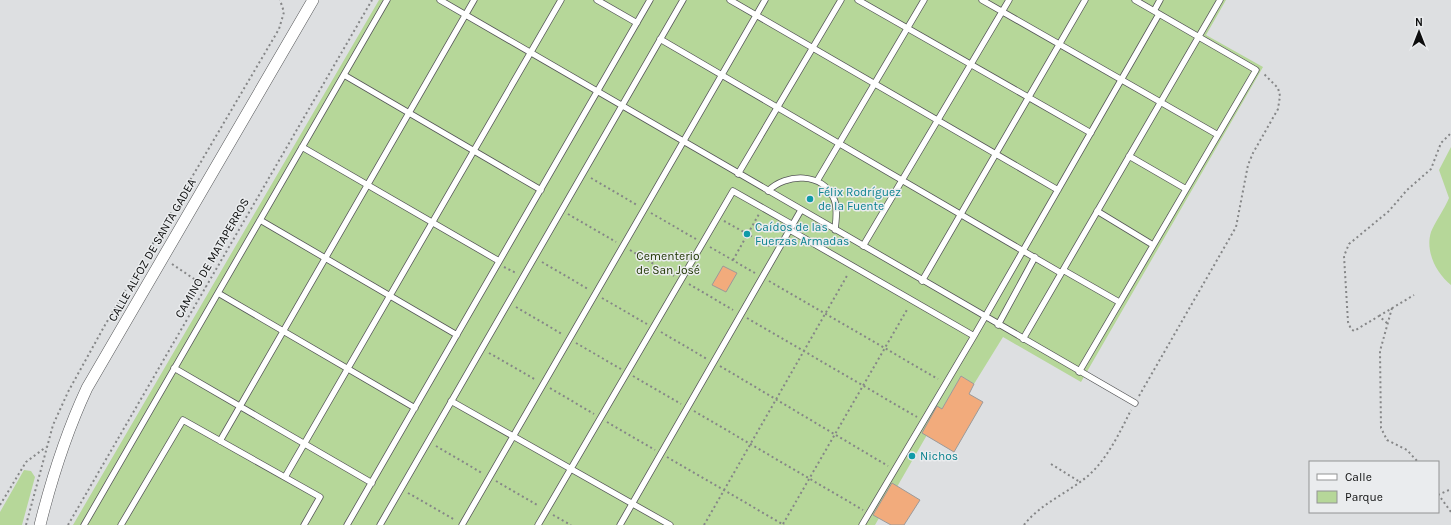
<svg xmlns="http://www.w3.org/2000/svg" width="1451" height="525" font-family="Karla,sans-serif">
<rect width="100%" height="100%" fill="#dddfe1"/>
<path fill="#b6d799" d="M 379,0 L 1226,0 L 1206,35 L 1263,67 L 1081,382 L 1003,337 L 974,384 L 961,376 L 875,525 L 73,525 Z
M 1451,147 L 1451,285 C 1436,273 1425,251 1431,232 C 1434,224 1445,208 1449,198 L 1439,170 Z
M 24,470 L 31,471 L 35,477 L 22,525 L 0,525 L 0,512 Z"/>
<path fill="#f2ab7c" stroke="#9c9a99" d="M 723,266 L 737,273 L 726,292 L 712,285 Z
M 961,376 L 974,384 L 969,394 L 983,402 L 954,452 L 922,433 L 937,406 L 942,409 Z
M 892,483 L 920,500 L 904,525 L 891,525 L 873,515 Z"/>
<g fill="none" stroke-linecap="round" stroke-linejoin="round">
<g stroke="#555658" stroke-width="7">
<path id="lane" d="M 440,0 L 1135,403
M 597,0 L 637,23
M 730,0 L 1058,190
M 858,0 L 1091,133
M 982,0 L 1218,135
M 1154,11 L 1160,0
M 660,39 L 1061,273
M 344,75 L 541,190
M 302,147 L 499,261
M 1129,156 L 1186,189
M 738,174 L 841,0
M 817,181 L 924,0
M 768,191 C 786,173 823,172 834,199 C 838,208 836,220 835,230
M 1097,211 L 1153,245
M 260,220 L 457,335
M 790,230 L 974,336
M 863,246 L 1009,0
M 1063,270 L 1119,302
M 922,281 L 1085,0
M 218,293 L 415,408
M 998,325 L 1035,257
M 1023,339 L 1220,0
M 174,368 L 372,483
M 1079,372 L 1256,70 L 1135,0
M 451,401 L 670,525
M 220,441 L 474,0
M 285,477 L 561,0
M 84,525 L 387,0
M 121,525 L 183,420 L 320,497 L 304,525
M 347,525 L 650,0
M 380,525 L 683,0
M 462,525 L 765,0
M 538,525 L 733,191 L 793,225
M 620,525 L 801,210
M 862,525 L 974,336 L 1159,14"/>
</g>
<g stroke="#555658" stroke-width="12">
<path id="street" d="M 40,525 C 52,477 66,433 87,388 L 313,0"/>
</g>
<path stroke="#858687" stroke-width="2" stroke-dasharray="2 3" stroke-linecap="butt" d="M 591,178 L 637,205
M 651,213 L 696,239
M 568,214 L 616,242
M 724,221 L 771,247
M 710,247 L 755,273
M 630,250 L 674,276
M 733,260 L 759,214
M 542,262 L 588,289
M 172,264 L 206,287
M 504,267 L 516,273
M 769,281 L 938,379
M 689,284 L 733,310
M 602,298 L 647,324
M 516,307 L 562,334
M 1392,308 L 1380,351 L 1381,428 L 1387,440 L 1407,450 L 1418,462
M 1379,316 L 1414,295
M 747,318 L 917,417
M 1387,323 L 1379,316 L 1354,331 L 1351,329 L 1348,322 L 1344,256 L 1349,244 L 1389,211 L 1407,190 L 1431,169 L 1441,143 L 1451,133
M 661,332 L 707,359
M 576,343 L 621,369
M 489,353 L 536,380
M 720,366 L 888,466
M 633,376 L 681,404
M 550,388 L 594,414
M 1139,396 L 1236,227 L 1248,165 L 1253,153 L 1278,109 L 1280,96 L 1278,88 L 1263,73
M 694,411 L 863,510
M 607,422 L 655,450
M 436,446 L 482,473
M 667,457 L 784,525
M 1051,464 L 1080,482
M 496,481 L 539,506
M 408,493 L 455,520
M 1438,494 L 1451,512
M 1438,495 L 1451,489
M 0,505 L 26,462 L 46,447
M 553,515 L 571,525
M 783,524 L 908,308
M 26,525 L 53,425 L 68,392 L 105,325 L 279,29 L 284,12 L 280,0
M 68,525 L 372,0
M 704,525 L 848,274
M 1024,525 C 1042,501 1075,491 1096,468 C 1111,451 1121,430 1131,410"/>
<use href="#lane" stroke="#fff" stroke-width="5.5"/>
<use href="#street" stroke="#fff" stroke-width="11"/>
</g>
<g fill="#0f9aa8" stroke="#eaecee" stroke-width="1.5">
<circle cx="810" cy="199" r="4"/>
<circle cx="747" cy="234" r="4"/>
<circle cx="912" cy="456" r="4"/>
</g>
<g text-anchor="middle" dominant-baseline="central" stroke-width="3" stroke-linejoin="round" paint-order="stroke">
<g font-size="12" fill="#0d838f" stroke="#eaecee" text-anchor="start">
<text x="818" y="192">Félix Rodríguez<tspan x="818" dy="14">de la Fuente</tspan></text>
<text x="755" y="227">Caídos de las<tspan x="755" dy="14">Fuerzas Armadas</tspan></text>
<text x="920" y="456">Nichos</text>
</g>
<g font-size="12" fill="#0d0e0e" stroke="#eaecee">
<text transform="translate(152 250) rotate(-60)">CALLE ALFOZ DE SANTA GADEA</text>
<text transform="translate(212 258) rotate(-60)">CAMINO DE MATAPERROS</text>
</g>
<g font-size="12" fill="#213803" stroke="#eaecee">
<text x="668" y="256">Cementerio<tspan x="668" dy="14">de San José</tspan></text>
</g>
</g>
<rect x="1309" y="461" width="130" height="52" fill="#eaecee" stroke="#929394"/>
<rect x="1317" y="474" width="20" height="6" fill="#ffffff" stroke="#929394"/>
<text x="1345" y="481" font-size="12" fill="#0d0e0e">Calle</text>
<rect x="1317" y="491" width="20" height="12" fill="#b6d799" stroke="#929394"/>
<text x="1345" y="501" font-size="12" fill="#0d0e0e">Parque</text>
<g transform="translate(1419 32)" stroke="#eaecee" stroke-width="3" paint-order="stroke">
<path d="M0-3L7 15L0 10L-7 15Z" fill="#0d0e0e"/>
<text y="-6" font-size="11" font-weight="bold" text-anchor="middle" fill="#0d0e0e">N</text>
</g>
</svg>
